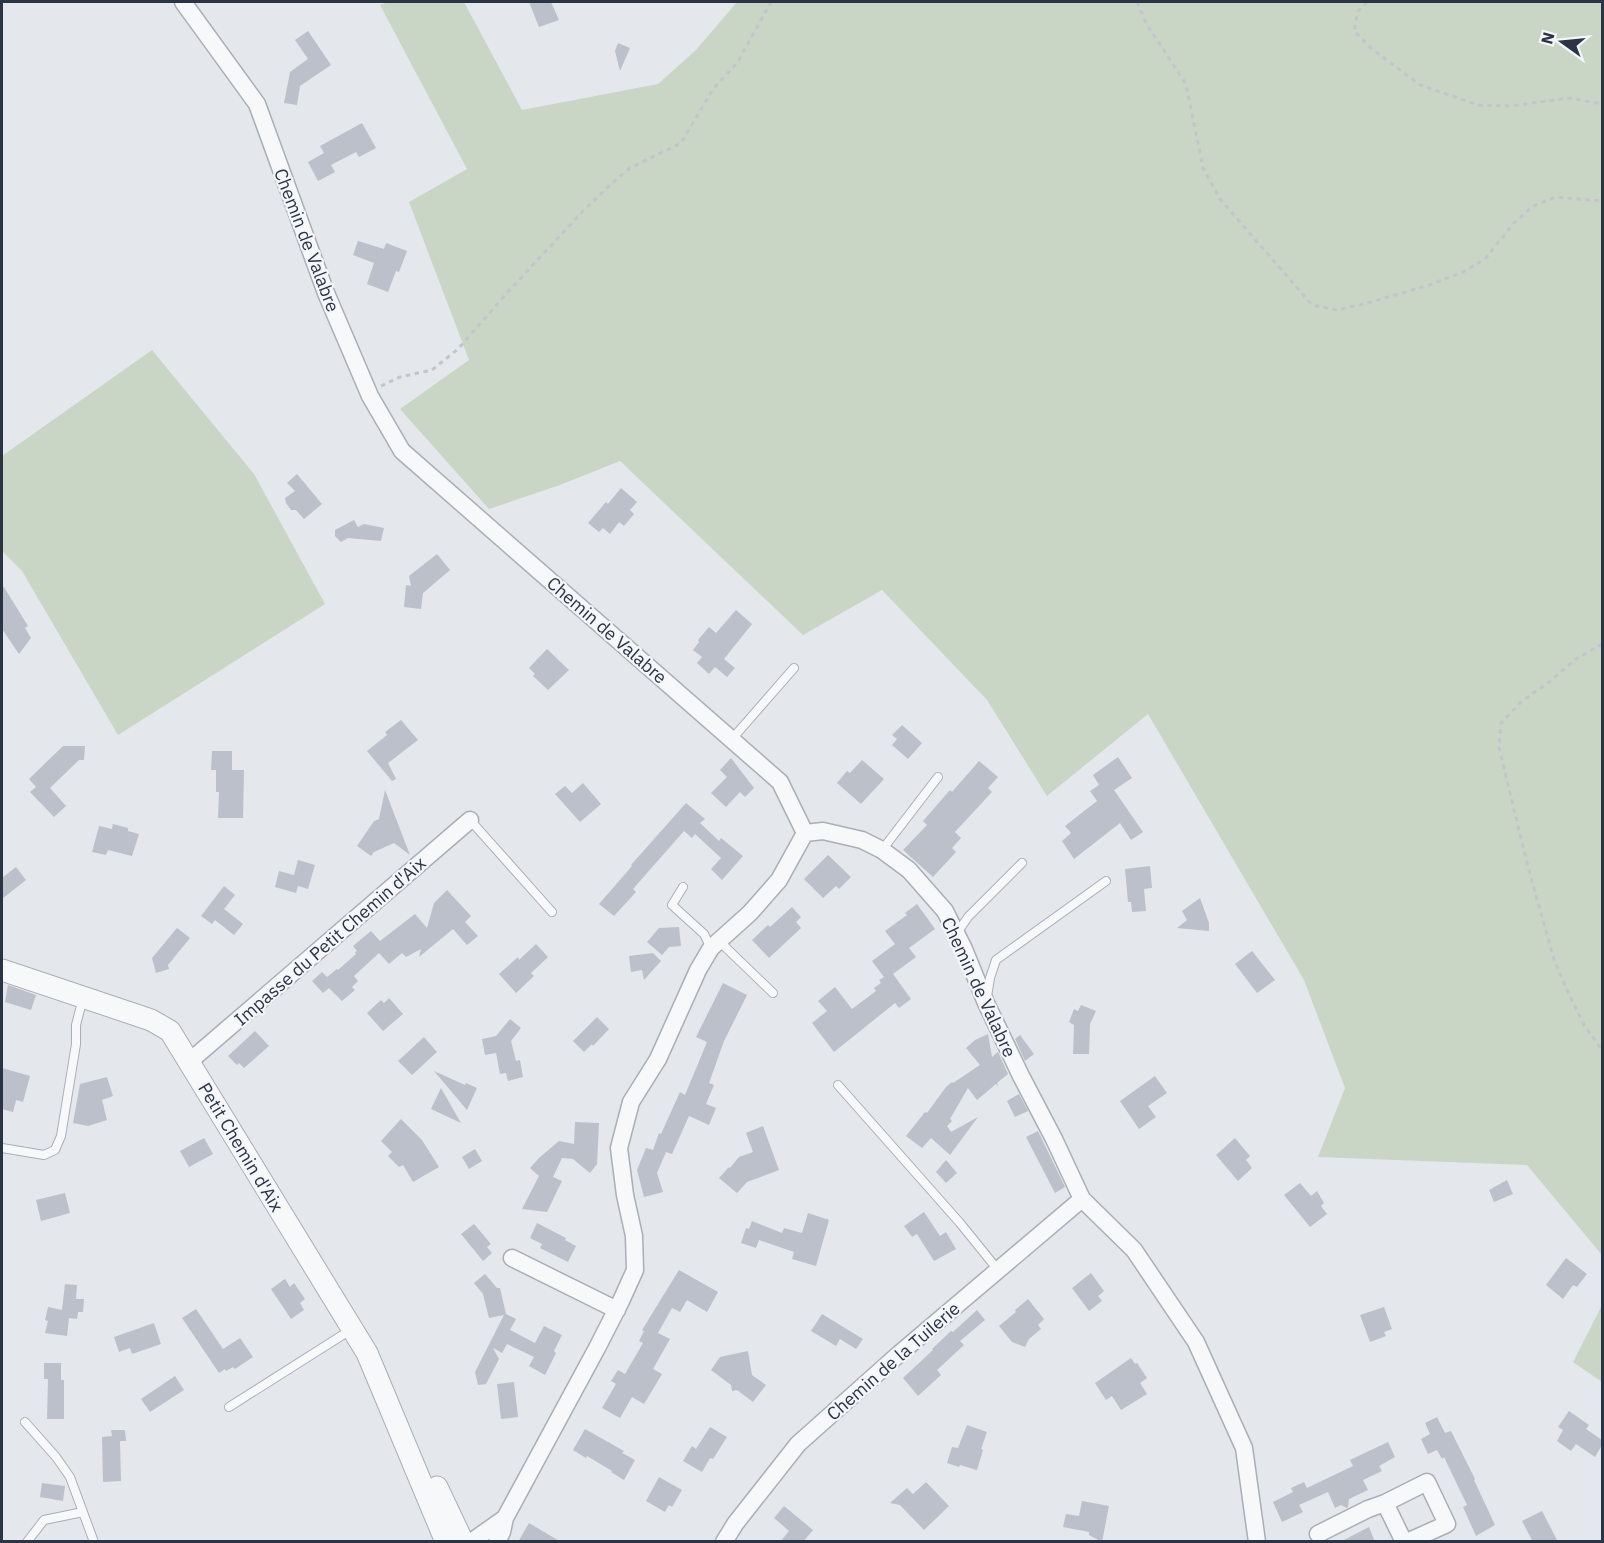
<svg xmlns="http://www.w3.org/2000/svg" width="1604" height="1543" font-family="'IBM Plex Sans',sans-serif">
<rect width="100%" height="100%" fill="#e4e7ec"/>
<path fill="#c9d6c5" d="M 388,2 L 464,2 L 522,110 L 658,84 L 696,50 L 737,2 L 1602,2 L 1602,1255 L 1527,1165 L 1318,1157 L 1345,1088 L 1304,980 L 1148,714 L 1047,796 L 987,700 L 882,590 L 803,635 L 620,461 L 560,485 L 489,509 L 400,409 L 469,360 L 409,202 L 467,169 L 380,5 Z
M 152,350 L 254,474 L 325,604 L 118,735 L 22,571 L 2,551 L 2,456 Z
M 1602,1305 L 1602,1382 L 1573,1362 Z"/>
<path fill="#bbc0ca" d="M 529,2 L 551,2 L 559,20 L 539,27 Z
M 308,31 L 331,65 L 300,86 L 297,105 L 284,103 L 290,72 L 308,59 L 295,40 Z
M 618,43 L 630,48 L 620,71 L 615,51 Z
M 362,123 L 376,148 L 359,157 L 356,152 L 331,165 L 335,172 L 318,181 L 308,162 L 324,153 L 320,146 Z
M 358,241 L 384,249 L 386,243 L 407,251 L 399,272 L 396,271 L 388,292 L 367,284 L 374,263 L 353,255 Z
M 297,474 L 322,504 L 304,519 L 296,510 L 291,510 L 286,503 L 285,498 L 295,491 L 287,483 Z
M 621,488 L 637,502 L 630,510 L 634,514 L 624,526 L 619,522 L 610,534 L 603,528 L 599,532 L 588,523 L 606,502 L 608,504 Z
M 354,520 L 358,527 L 364,524 L 384,528 L 381,541 L 348,538 L 341,542 L 335,536 L 335,530 Z
M 437,554 L 450,570 L 423,593 L 421,609 L 404,607 L 406,585 L 411,586 L 409,576 Z
M 2,584 L 28,626 L 25,628 L 31,638 L 19,654 L 2,629 Z
M 736,610 L 752,624 L 724,659 L 735,668 L 727,677 L 715,667 L 709,674 L 697,663 L 702,657 L 693,650 L 699,642 L 698,640 L 709,627 L 716,633 Z
M 547,649 L 569,670 L 548,690 L 533,676 L 535,674 L 529,668 Z
M 401,720 L 418,740 L 388,763 L 396,779 L 392,781 L 367,751 L 387,735 L 385,732 Z
M 902,725 L 922,743 L 908,759 L 892,745 L 897,739 L 892,735 Z
M 63,746 L 85,746 L 84,760 L 79,760 L 50,788 L 66,806 L 54,817 L 30,792 L 36,787 L 29,779 Z
M 212,751 L 232,751 L 232,770 L 244,770 L 243,818 L 218,818 L 219,792 L 216,792 L 216,770 L 211,770 Z
M 1118,757 L 1132,778 L 1114,790 L 1143,832 L 1131,840 L 1120,823 L 1074,859 L 1062,841 L 1071,833 L 1065,826 L 1097,801 L 1090,791 L 1099,785 L 1093,775 Z
M 731,758 L 754,788 L 745,797 L 740,792 L 726,807 L 711,793 L 727,777 L 720,770 Z
M 862,760 L 884,779 L 861,804 L 837,783 L 847,771 L 850,773 Z
M 979,761 L 998,777 L 988,788 L 992,792 L 955,832 L 961,838 L 952,848 L 956,852 L 933,877 L 903,850 L 927,825 L 923,821 L 950,790 L 952,792 Z
M 583,783 L 601,804 L 580,822 L 555,794 L 565,786 L 572,793 Z
M 385,790 L 410,855 L 394,843 L 374,852 L 371,856 L 357,846 L 374,821 L 379,819 Z
M 686,803 L 705,819 L 700,823 L 719,841 L 721,838 L 743,856 L 722,880 L 711,869 L 721,858 L 695,834 L 692,838 L 684,831 L 633,889 L 636,892 L 614,916 L 599,904 L 632,866 L 631,865 Z
M 113,824 L 128,828 L 128,831 L 139,834 L 132,856 L 108,850 L 106,855 L 92,852 L 99,826 L 112,829 Z
M 828,855 L 851,877 L 839,889 L 836,886 L 823,898 L 804,879 Z
M 298,860 L 315,865 L 308,889 L 298,886 L 296,893 L 275,887 L 279,871 L 294,875 Z
M 1150,866 L 1152,888 L 1144,889 L 1146,911 L 1132,912 L 1131,902 L 1128,902 L 1125,869 Z
M 16,867 L 26,880 L 2,899 L 2,878 Z
M 224,886 L 235,895 L 224,909 L 243,924 L 234,935 L 215,920 L 212,924 L 201,916 Z
M 447,890 L 471,916 L 465,922 L 478,936 L 467,945 L 453,929 L 419,957 L 421,949 L 406,957 L 402,953 L 389,964 L 379,953 L 354,976 L 358,981 L 352,987 L 355,990 L 342,1001 L 329,988 L 323,993 L 312,981 L 322,972 L 327,977 L 337,969 L 338,970 L 356,954 L 355,952 L 357,951 L 353,946 L 371,931 L 380,941 L 415,914 L 427,928 L 434,903 Z
M 1200,898 L 1209,923 L 1209,931 L 1177,928 L 1187,920 L 1182,911 Z
M 917,904 L 935,929 L 909,948 L 916,957 L 893,974 L 911,999 L 899,1008 L 895,1003 L 834,1052 L 812,1023 L 827,1011 L 818,1001 L 835,987 L 852,1009 L 876,991 L 874,988 L 881,983 L 879,980 L 884,977 L 872,961 L 895,944 L 885,931 L 907,915 L 905,913 Z
M 792,907 L 801,917 L 796,922 L 801,928 L 769,958 L 752,940 L 768,925 L 770,927 Z
M 679,927 L 681,946 L 669,947 L 662,955 L 647,942 L 659,928 Z
M 177,928 L 190,938 L 168,965 L 169,969 L 156,973 L 152,958 Z
M 536,944 L 548,957 L 531,973 L 534,976 L 516,993 L 499,974 L 518,957 L 519,960 Z
M 1252,951 L 1275,980 L 1257,993 L 1235,964 Z
M 653,953 L 661,961 L 644,980 L 642,970 L 631,972 L 629,956 Z
M 723,983 L 747,995 L 724,1041 L 709,1083 L 714,1085 L 706,1104 L 716,1108 L 709,1125 L 689,1116 L 672,1154 L 666,1152 L 657,1173 L 663,1192 L 644,1197 L 637,1170 L 646,1148 L 653,1150 L 659,1133 L 661,1134 L 680,1092 L 685,1095 L 707,1042 L 696,1037 Z
M 8,985 L 36,995 L 31,1010 L 5,1002 Z
M 389,998 L 403,1014 L 383,1031 L 367,1013 L 381,1000 L 384,1003 Z
M 1081,1005 L 1096,1011 L 1090,1024 L 1089,1054 L 1073,1054 L 1074,1025 L 1069,1022 L 1074,1009 L 1078,1011 Z
M 597,1017 L 609,1029 L 593,1046 L 592,1044 L 584,1052 L 573,1041 Z
M 510,1019 L 521,1028 L 511,1041 L 516,1061 L 520,1060 L 523,1077 L 508,1081 L 506,1073 L 500,1074 L 496,1053 L 485,1055 L 482,1039 L 496,1036 Z
M 255,1031 L 269,1046 L 244,1068 L 239,1063 L 237,1065 L 228,1056 Z
M 988,1034 L 992,1057 L 998,1052 L 1008,1074 L 997,1083 L 998,1087 L 996,1084 L 977,1100 L 968,1088 L 950,1119 L 952,1121 L 947,1126 L 951,1132 L 978,1117 L 950,1155 L 931,1138 L 922,1148 L 906,1136 L 925,1112 L 927,1113 L 946,1087 L 952,1082 L 953,1083 L 980,1065 L 966,1048 L 975,1040 Z
M 1020,1035 L 1034,1054 L 1025,1061 L 1015,1039 Z
M 424,1037 L 437,1052 L 412,1075 L 398,1061 Z
M 2,1068 L 30,1076 L 23,1102 L 16,1100 L 13,1112 L 2,1109 Z
M 434,1071 L 465,1085 L 466,1083 L 477,1088 L 467,1110 Z
M 1155,1076 L 1167,1093 L 1148,1106 L 1156,1117 L 1139,1129 L 1120,1101 Z
M 107,1077 L 113,1096 L 102,1100 L 107,1120 L 88,1126 L 73,1123 L 80,1084 Z
M 441,1088 L 461,1123 L 431,1109 Z
M 1019,1094 L 1028,1111 L 1015,1117 L 1007,1101 Z
M 401,1119 L 422,1140 L 439,1167 L 413,1182 L 403,1165 L 399,1167 L 388,1156 L 392,1152 L 381,1141 Z
M 575,1122 L 599,1123 L 597,1164 L 590,1173 L 573,1159 L 562,1158 L 553,1177 L 562,1181 L 547,1212 L 522,1209 L 539,1176 L 530,1168 L 539,1158 L 559,1141 L 574,1144 Z
M 763,1126 L 779,1170 L 747,1182 L 737,1193 L 719,1178 L 729,1167 L 730,1168 L 739,1157 L 753,1152 L 746,1133 Z
M 1038,1131 L 1065,1187 L 1055,1193 L 1026,1137 Z
M 204,1138 L 213,1154 L 189,1167 L 180,1151 Z
M 1235,1138 L 1250,1156 L 1246,1160 L 1252,1168 L 1238,1181 L 1216,1155 Z
M 475,1149 L 482,1161 L 469,1169 L 462,1157 Z
M 946,1160 L 957,1173 L 946,1183 L 936,1172 Z
M 1507,1180 L 1513,1194 L 1494,1202 L 1489,1190 Z
M 1300,1183 L 1311,1196 L 1317,1191 L 1324,1203 L 1321,1206 L 1327,1214 L 1310,1227 L 1284,1195 Z
M 65,1193 L 70,1213 L 41,1221 L 36,1200 Z
M 924,1212 L 940,1236 L 946,1232 L 956,1249 L 934,1261 L 917,1234 L 912,1237 L 904,1226 Z
M 808,1213 L 829,1220 L 816,1266 L 792,1259 L 794,1252 L 759,1240 L 756,1248 L 741,1243 L 746,1228 L 749,1229 L 752,1221 L 782,1233 L 784,1228 L 802,1233 Z
M 537,1223 L 566,1238 L 565,1240 L 576,1246 L 568,1262 L 540,1248 L 542,1244 L 530,1238 Z
M 474,1224 L 491,1244 L 487,1247 L 492,1253 L 483,1261 L 461,1234 Z
M 1566,1258 L 1587,1274 L 1577,1287 L 1573,1285 L 1563,1299 L 1546,1285 Z
M 679,1270 L 718,1292 L 707,1312 L 687,1300 L 680,1312 L 672,1308 L 658,1333 L 670,1339 L 653,1369 L 662,1374 L 644,1404 L 632,1397 L 620,1418 L 602,1408 L 616,1384 L 611,1381 L 618,1370 L 625,1374 L 643,1343 L 639,1341 L 644,1331 L 642,1330 Z
M 1091,1273 L 1104,1291 L 1098,1296 L 1102,1301 L 1089,1311 L 1072,1288 Z
M 485,1274 L 497,1288 L 500,1288 L 506,1314 L 516,1319 L 510,1330 L 535,1343 L 544,1326 L 562,1335 L 554,1351 L 556,1353 L 545,1375 L 529,1366 L 534,1357 L 507,1344 L 502,1353 L 493,1348 L 499,1359 L 486,1384 L 478,1385 L 475,1372 L 504,1315 L 489,1318 L 483,1294 L 474,1283 Z
M 285,1279 L 290,1287 L 294,1283 L 305,1299 L 300,1303 L 304,1310 L 291,1319 L 271,1289 Z
M 65,1284 L 77,1285 L 76,1299 L 84,1299 L 83,1312 L 78,1312 L 77,1319 L 69,1318 L 67,1336 L 45,1333 L 48,1321 L 45,1320 L 48,1307 L 62,1310 Z
M 1028,1299 L 1044,1319 L 1038,1325 L 1041,1329 L 1029,1339 L 1025,1347 L 1012,1342 L 999,1326 L 1016,1312 L 1015,1310 Z
M 1384,1307 L 1392,1329 L 1384,1332 L 1386,1336 L 1370,1342 L 1360,1315 Z
M 196,1309 L 223,1349 L 240,1338 L 253,1357 L 235,1369 L 233,1367 L 226,1371 L 225,1369 L 219,1373 L 182,1318 Z
M 977,1310 L 985,1320 L 960,1341 L 964,1345 L 937,1370 L 941,1375 L 918,1396 L 903,1378 L 933,1350 L 932,1349 L 951,1331 L 953,1332 Z
M 822,1314 L 863,1339 L 856,1349 L 840,1339 L 836,1346 L 811,1331 Z
M 154,1323 L 161,1344 L 132,1354 L 130,1348 L 119,1352 L 114,1337 Z
M 748,1351 L 752,1375 L 766,1385 L 753,1402 L 737,1390 L 732,1391 L 731,1385 L 711,1370 L 720,1357 Z
M 1131,1358 L 1135,1364 L 1137,1363 L 1147,1378 L 1140,1383 L 1147,1394 L 1121,1410 L 1112,1396 L 1106,1400 L 1095,1383 Z
M 44,1363 L 61,1363 L 61,1380 L 64,1380 L 64,1419 L 47,1419 L 48,1379 L 44,1379 Z
M 175,1376 L 184,1390 L 150,1412 L 141,1399 Z
M 514,1382 L 518,1417 L 501,1419 L 497,1384 Z
M 1569,1411 L 1589,1425 L 1586,1429 L 1602,1440 L 1602,1445 L 1595,1457 L 1576,1444 L 1571,1451 L 1557,1441 L 1563,1430 L 1558,1427 Z
M 1437,1417 L 1445,1433 L 1451,1431 L 1475,1479 L 1474,1480 L 1495,1525 L 1476,1536 L 1463,1507 L 1467,1505 L 1444,1457 L 1442,1459 L 1437,1450 L 1428,1454 L 1421,1439 L 1430,1434 L 1425,1423 Z
M 967,1425 L 987,1432 L 981,1449 L 983,1450 L 977,1470 L 960,1465 L 959,1467 L 947,1463 L 952,1447 L 958,1448 Z
M 710,1427 L 727,1437 L 713,1459 L 710,1458 L 702,1472 L 683,1461 L 692,1446 L 696,1449 Z
M 585,1429 L 624,1451 L 622,1453 L 635,1460 L 624,1480 L 611,1472 L 612,1471 L 587,1456 L 586,1458 L 573,1450 Z
M 111,1430 L 125,1430 L 126,1441 L 120,1441 L 121,1481 L 103,1482 L 102,1437 L 112,1436 Z
M 1388,1442 L 1395,1457 L 1379,1466 L 1382,1471 L 1363,1480 L 1368,1490 L 1349,1499 L 1348,1507 L 1347,1508 L 1341,1505 L 1335,1508 L 1328,1492 L 1299,1505 L 1303,1512 L 1282,1522 L 1273,1502 L 1293,1492 L 1291,1488 L 1304,1482 L 1307,1488 L 1353,1466 L 1350,1460 Z
M 659,1477 L 682,1490 L 672,1507 L 669,1505 L 665,1512 L 646,1501 Z
M 926,1482 L 949,1506 L 924,1530 L 900,1505 L 890,1503 L 907,1488 L 913,1494 Z
M 42,1483 L 65,1486 L 63,1501 L 40,1497 Z
M 1082,1501 L 1109,1506 L 1102,1542 L 1089,1535 L 1089,1532 L 1063,1527 L 1066,1514 L 1079,1516 Z
M 784,1506 L 813,1530 L 803,1542 L 780,1542 L 789,1531 L 774,1518 Z
M 1542,1511 L 1558,1542 L 1533,1542 L 1522,1521 Z
M 529,1523 L 561,1542 L 518,1542 Z
M 1369,1527 L 1375,1542 L 1340,1542 Z"/>
<g fill="none" stroke-linecap="round" stroke-linejoin="round">
<g stroke="#a9aeb7" stroke-width="10">
<path id="service" d="M 732,739 L 794,668
M 470,820 L 552,912
M 882,850 L 938,777
M 683,887 L 672,905 L 704,934 L 711,948
M 957,933 L 968,917 L 1022,863
M 719,941 L 773,993
M 987,997 L 990,978 L 996,960 L 1106,881
M 838,1085 L 960,1223 L 998,1270
M 2,1148 L 44,1155 L 55,1150 L 61,1136 L 76,1044 L 76,1025 L 83,998
M 229,1407 L 352,1329
M 25,1422 L 56,1457 L 70,1477 L 94,1542
M 27,1542 L 44,1520 L 83,1512"/>
</g>
<g stroke="#a9aeb7" stroke-width="19">
<path id="minor" d="M 183,2 L 257,104 L 326,293 L 370,396 L 402,451 L 780,782 L 805,833 L 823,831 L 862,840 L 882,850 L 909,870 L 945,911 L 964,949 L 986,1003 L 1021,1076 L 1054,1139 L 1082,1199 L 1134,1250 L 1196,1342 L 1244,1448 L 1257,1542
M 190,1061 L 470,820
M 512,1258 L 617,1310
M 1385,1503 L 1427,1482 L 1447,1524 L 1407,1542
M 1318,1534 L 1368,1509 L 1385,1503 L 1404,1542
M 471,1542 L 505,1518
M 497,1542 L 502,1532 L 505,1518 L 597,1348 L 621,1301 L 635,1270 L 634,1236 L 625,1195 L 619,1148 L 631,1102 L 658,1059 L 698,970 L 711,948 L 750,913 L 779,880 L 805,833
M 724,1542 L 735,1524 L 798,1444 L 899,1354 L 1082,1199"/>
</g>
<g stroke="#a9aeb7" stroke-width="23">
<path id="tertiary" d="M 2,970 L 151,1020 L 170,1031 L 367,1353 L 446,1542
M 437,1487 L 463,1542"/>
</g>
<path stroke="#c2c5cb" stroke-width="3" stroke-dasharray="4.5 4.5" stroke-linecap="butt" d="M 1137,2 L 1147,25 L 1186,84 L 1203,168 L 1220,199 L 1312,305 L 1337,310 L 1368,303 L 1429,285 L 1463,272 L 1485,259 L 1514,223 L 1533,206 L 1556,197 L 1602,201
M 1367,2 L 1358,11 L 1354,31 L 1372,49 L 1420,85 L 1478,105 L 1511,106 L 1569,98 L 1602,104
M 381,386 L 400,377 L 432,370 L 458,349 L 506,294 L 583,211 L 610,185 L 630,168 L 681,143 L 713,89 L 737,63 L 771,2
M 1602,644 L 1576,659 L 1548,683 L 1522,701 L 1501,723 L 1499,747 L 1527,863 L 1554,960 L 1568,992 L 1584,1025 L 1602,1050"/>
<use href="#service" stroke="#f7f8fa" stroke-width="8"/>
<use href="#minor" stroke="#f7f8fa" stroke-width="16"/>
<use href="#tertiary" stroke="#f7f8fa" stroke-width="21"/>
</g>
<g text-anchor="middle" dominant-baseline="central" stroke-width="4.5" stroke-linejoin="round" paint-order="stroke">
<g font-size="18" fill="#2b3445" stroke="#f4f6f9">
<text transform="translate(307 240) rotate(69)">Chemin de Valabre</text>
<text transform="translate(607 630) rotate(41)">Chemin de Valabre</text>
<text transform="translate(330 941) rotate(-41)">Impasse du Petit Chemin d'Aix</text>
<text transform="translate(979 987) rotate(65)">Chemin de Valabre</text>
<text transform="translate(241 1147) rotate(59)">Petit Chemin d'Aix</text>
<text transform="translate(893 1361) rotate(-41)">Chemin de la Tuilerie</text>
</g>
</g>
<rect width="1604" height="1543" fill="none" stroke="#2b3445" stroke-width="6"/>
<g transform="translate(1562 42) rotate(285)" stroke="#f4f6f9" stroke-width="4.5" paint-order="stroke">
<path d="M0-4.5L10 22L0 15L-10 22Z" fill="#2b3445"/>
<text y="-9" font-size="16" font-weight="bold" text-anchor="middle" fill="#2b3445">N</text>
</g>
</svg>
